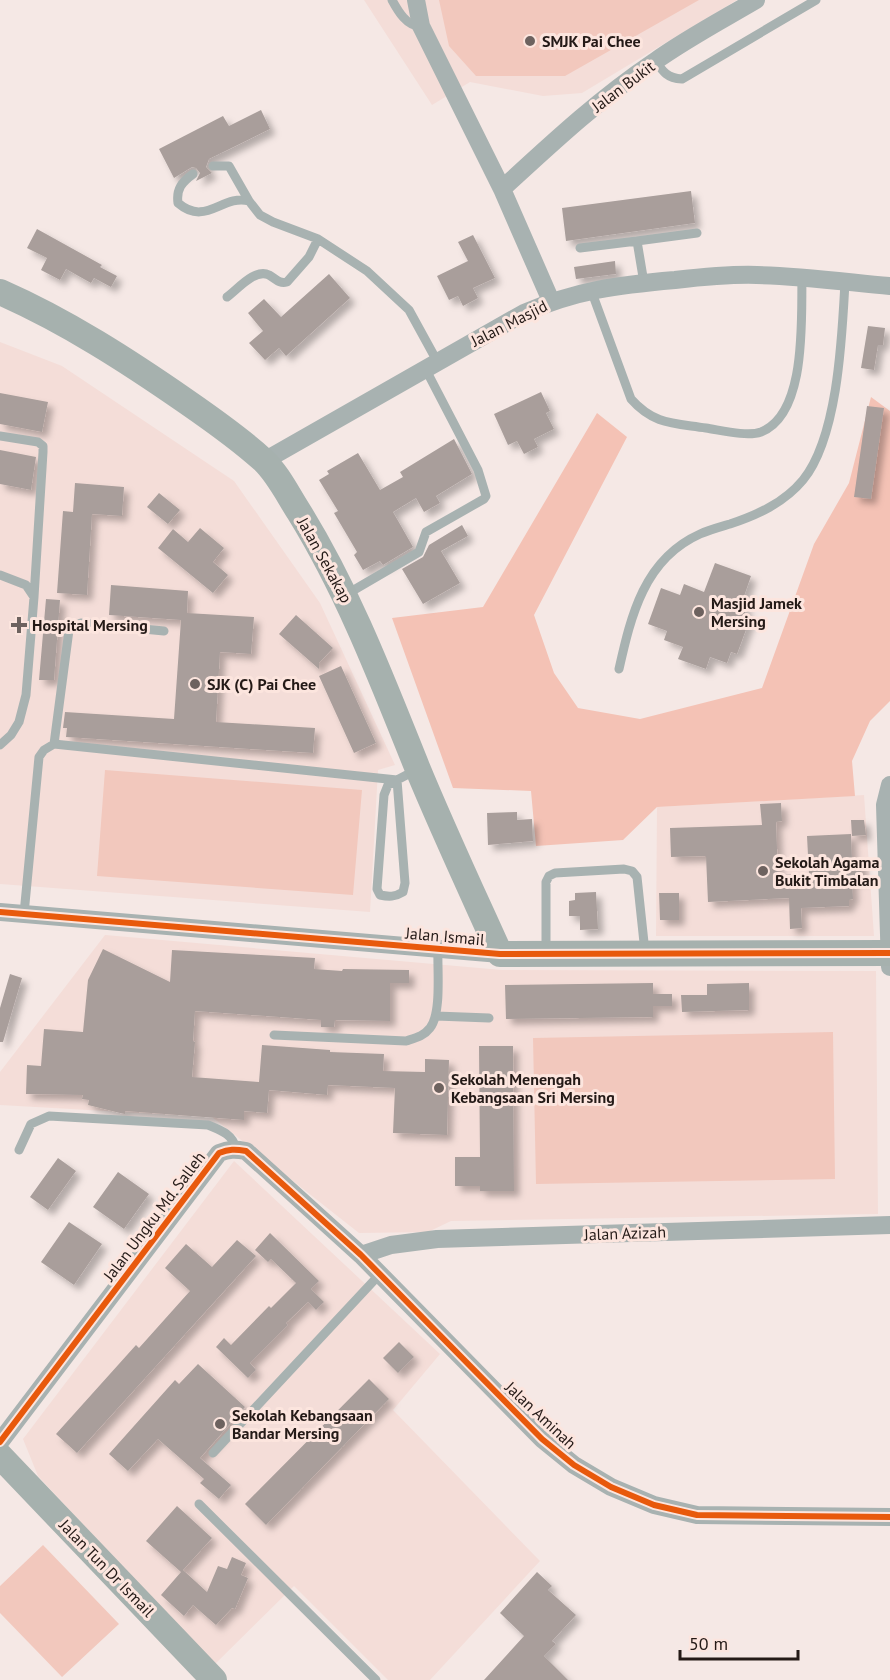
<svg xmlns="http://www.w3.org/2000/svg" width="890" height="1680" font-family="'PT Sans',sans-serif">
<defs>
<filter id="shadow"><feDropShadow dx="5.5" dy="5.5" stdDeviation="3" flood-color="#0004"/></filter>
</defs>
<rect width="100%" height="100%" fill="#f5e8e5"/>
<path fill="#f4ddd8" d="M 364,0 L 737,0 L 582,93 L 543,96 L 470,82 L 432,105 Z
M 0,342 L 62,366 L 234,481 L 320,603 L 395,765 L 378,770 L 370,912 L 0,884 Z
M 864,795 L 874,936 L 656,936 L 657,807 Z
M 105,935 L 502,970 L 876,971 L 878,1214 L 451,1221 L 428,1232 L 359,1233 L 212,1117 L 0,1105 L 0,1072 Z
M 234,1161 L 440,1354 L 393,1410 L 540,1561 L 430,1680 L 388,1680 L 294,1586 L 214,1665 L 38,1476 L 23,1439 Z"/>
<path fill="#f2c8bd" d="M 439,0 L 699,0 L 565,76 L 476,76 L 449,46 Z
M 105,770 L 362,790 L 353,895 L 97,876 Z
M 833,1032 L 835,1179 L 536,1184 L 533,1038 Z
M 43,1545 L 119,1624 L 62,1677 L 0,1613 L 0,1586 Z"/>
<path fill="#f4c2b5" d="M 871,397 L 890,411 L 890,701 L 870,721 L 852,761 L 855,796 L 657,807 L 623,840 L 536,846 L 531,791 L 453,788 L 392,618 L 483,607 L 597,413 L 627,437 L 534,615 L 554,673 L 578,708 L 640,719 L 762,688 L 814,544 L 849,483 Z"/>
<path fill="#a99e9b" filter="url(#shadow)" d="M 261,110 L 270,129 L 209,159 L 206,167 L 212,173 L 196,181 L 200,173 L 196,168 L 192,167 L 174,178 L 159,149 L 223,116 L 229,126 Z
M 691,191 L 695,223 L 566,241 L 562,208 Z
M 37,229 L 102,265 L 100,267 L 117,276 L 111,287 L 94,278 L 91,283 L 66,269 L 60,280 L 41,270 L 47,258 L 27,248 Z
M 473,235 L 495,278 L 473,288 L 478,298 L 463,306 L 458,296 L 449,300 L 437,276 L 468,261 L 458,242 Z
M 615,261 L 616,274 L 576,279 L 574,267 Z
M 329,274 L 350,298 L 286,356 L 279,348 L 265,360 L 249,343 L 263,331 L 248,313 L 264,299 L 281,317 Z
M 868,326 L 885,328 L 883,345 L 878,345 L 874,370 L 861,368 Z
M 541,392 L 550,411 L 546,413 L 554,429 L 534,439 L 538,447 L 524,454 L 517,441 L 508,445 L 494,414 Z
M 0,393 L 48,402 L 42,432 L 0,424 Z
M 867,406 L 884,408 L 871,499 L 854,497 Z
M 454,439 L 472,474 L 436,496 L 440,503 L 424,512 L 416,498 L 393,512 L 413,547 L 383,565 L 380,561 L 363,570 L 354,555 L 357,552 L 334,513 L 338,511 L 319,480 L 329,474 L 327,471 L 358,453 L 380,490 L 403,477 L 400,472 Z
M 0,450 L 36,457 L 31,490 L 0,484 Z
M 75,483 L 124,487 L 122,516 L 92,514 L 87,595 L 57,593 L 63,511 L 73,512 Z
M 159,493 L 180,510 L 168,524 L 147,507 Z
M 462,525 L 468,536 L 441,551 L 460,583 L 423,604 L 402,569 L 423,557 L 429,545 Z
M 200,528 L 224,548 L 213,562 L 228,575 L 213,593 L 158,548 L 173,529 L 188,542 Z
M 715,563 L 751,576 L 741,605 L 747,607 L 744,617 L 750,619 L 737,654 L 731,652 L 727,663 L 710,657 L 706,669 L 678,659 L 683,647 L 664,640 L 667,631 L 648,624 L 661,588 L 680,595 L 684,584 L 704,592 Z
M 111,585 L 188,591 L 187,613 L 254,617 L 251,654 L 220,652 L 216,722 L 315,728 L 313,753 L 66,737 L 67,728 L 63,728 L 65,712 L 174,719 L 181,620 L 109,615 Z
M 46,599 L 60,600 L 54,680 L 39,680 Z
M 296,615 L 333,648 L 319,663 L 319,669 L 279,634 Z
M 341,666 L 376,743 L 354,753 L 319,676 Z
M 781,803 L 782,821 L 776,822 L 778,875 L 809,874 L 807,836 L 851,834 L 852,861 L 861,860 L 862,879 L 852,879 L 853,899 L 849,900 L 849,906 L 801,908 L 802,928 L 790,929 L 789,898 L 708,902 L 706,856 L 671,857 L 670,828 L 762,825 L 760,804 Z
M 517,812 L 517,820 L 532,819 L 533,841 L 488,845 L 487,813 Z
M 851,820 L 864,820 L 866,835 L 852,836 Z
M 596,892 L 598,929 L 580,930 L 580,916 L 569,916 L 569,901 L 575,900 L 575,893 Z
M 659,893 L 679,893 L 679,920 L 660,920 Z
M 103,949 L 170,982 L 172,950 L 315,958 L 314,969 L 342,971 L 343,969 L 409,970 L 409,983 L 390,983 L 390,1021 L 335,1020 L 334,1027 L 321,1027 L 321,1020 L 195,1011 L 193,1041 L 195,1042 L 192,1077 L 259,1082 L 262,1045 L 330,1050 L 330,1052 L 384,1054 L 383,1071 L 425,1072 L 425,1059 L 449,1060 L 447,1135 L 393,1133 L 395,1088 L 328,1085 L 327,1095 L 269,1090 L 267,1113 L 244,1111 L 244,1120 L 125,1111 L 125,1114 L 120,1113 L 88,1105 L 89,1100 L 82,1099 L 83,1095 L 26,1094 L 27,1065 L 41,1066 L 44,1029 L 83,1032 L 88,980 Z
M 10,974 L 22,978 L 3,1042 L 0,1042 L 0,1008 Z
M 653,983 L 653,994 L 672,994 L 672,1006 L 653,1006 L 653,1017 L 506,1019 L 505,985 Z
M 749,983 L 749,1010 L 682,1012 L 681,995 L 707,995 L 707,984 Z
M 479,1046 L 513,1046 L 514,1191 L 480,1191 L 480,1186 L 455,1186 L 455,1157 L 480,1157 Z
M 58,1158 L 76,1171 L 48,1210 L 30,1197 Z
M 118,1172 L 149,1194 L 124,1229 L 93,1207 Z
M 69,1222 L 102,1244 L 74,1285 L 41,1262 Z
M 270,1233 L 319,1281 L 311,1289 L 324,1302 L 316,1310 L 308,1302 L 286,1323 L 288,1325 L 250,1363 L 256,1370 L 248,1378 L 216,1347 L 224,1338 L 231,1345 L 269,1306 L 271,1308 L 296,1283 L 271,1259 L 268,1262 L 255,1250 Z
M 237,1240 L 256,1256 L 77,1453 L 56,1434 L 136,1345 L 139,1348 L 190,1291 L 165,1268 L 186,1244 L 212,1267 Z
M 399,1342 L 414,1357 L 398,1373 L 383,1358 Z
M 198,1364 L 245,1407 L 200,1458 L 231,1485 L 219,1499 L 200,1483 L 204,1479 L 158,1439 L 128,1471 L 109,1454 L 175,1380 L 179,1384 Z
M 369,1379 L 389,1399 L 266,1525 L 245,1504 Z
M 177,1506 L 212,1538 L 183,1570 L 207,1592 L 218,1566 L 227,1569 L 232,1557 L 246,1563 L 241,1575 L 248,1578 L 235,1609 L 232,1608 L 216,1625 L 193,1605 L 184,1616 L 161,1595 L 181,1572 L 146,1541 Z
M 537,1572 L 552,1586 L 548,1590 L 576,1615 L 552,1641 L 556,1644 L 544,1656 L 568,1680 L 484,1680 L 524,1636 L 500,1613 Z"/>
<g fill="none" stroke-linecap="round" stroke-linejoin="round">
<path stroke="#a8b2b1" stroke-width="9" d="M 392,0 C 398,11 407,27 421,26
M 655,60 C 663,72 667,78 682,79 L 816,0
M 193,174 C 182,182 176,189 178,203 C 206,227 222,194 249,201 L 229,166 L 213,166
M 249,201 L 260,215 L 273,222 L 318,239 L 367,271 L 409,310 L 437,361
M 637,241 L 697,233
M 580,248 L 637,241 L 644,283
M 591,290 L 631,399 C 654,425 674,423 706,428 C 720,430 747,437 761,432 C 807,414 801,319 802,279
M 227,297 C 238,289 255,268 269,275 C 276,279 279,284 287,282 L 309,257 L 318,239
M 0,436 L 38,442 L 43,446 L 43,452 L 34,597 L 26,695 L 19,722 L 11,735 L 0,745
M 0,575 L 26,585 L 34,597
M 347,594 L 419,552 L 426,532 L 484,499 L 486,496 L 478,470 L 425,368
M 619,669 C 631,616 644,559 700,534 C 709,530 720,527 730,524 C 757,515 784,503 803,480 C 838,437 842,337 845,282
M 54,744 L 397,780 L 416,770
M 397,780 L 405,883 L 403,892 C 395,897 389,897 380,895 L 377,889 L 384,795 L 388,785 Z
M 24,914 L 39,757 L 44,750 L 54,744 L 69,630 L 81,623 L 164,631
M 546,952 L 546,882 L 549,876 L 555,873 L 624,869 L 632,871 L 637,877 L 645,952
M 436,1016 L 489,1018
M 274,1035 L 406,1041 C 415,1038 424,1036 430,1028 C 442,1013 437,968 438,949
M 19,1150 L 31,1124 L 49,1116 L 208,1125 C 220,1130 233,1134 236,1149
M 213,1453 L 380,1274
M 199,1504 L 376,1680"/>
<path stroke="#a8b2b1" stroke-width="18" d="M 416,0 L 421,26 L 502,189 L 551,301
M 502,189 C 551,144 599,99 654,62 C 686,39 722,20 756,0
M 264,461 L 524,313 C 577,290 618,285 675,280 C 702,277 730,274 757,275 C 801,276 846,282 890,286
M 890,785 L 885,805 L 890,967
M 0,912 L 500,954
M 361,1255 L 391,1245 L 437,1239 L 890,1225
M 0,1442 L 219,1153 C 229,1149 235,1149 246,1151 L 361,1255 L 542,1439 L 574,1465 L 611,1487 L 654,1505 L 697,1515 L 890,1517"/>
<path stroke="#a6b1ae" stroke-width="26" d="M 0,292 C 66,321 128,361 187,402 C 213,420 240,439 263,460 C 278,474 288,495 299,512 C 349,593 382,680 417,767 C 443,830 472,892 500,954 L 890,953
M 0,1456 L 214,1680"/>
<g stroke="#fce5de" stroke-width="10">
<path id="cycleway" d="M 0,912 L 500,954 L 890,953
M 0,1442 L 219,1153 C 229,1149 235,1149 246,1151 L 361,1255 L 542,1439 L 574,1465 L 611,1487 L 654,1505 L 697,1515 L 890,1517"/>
</g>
<use href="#cycleway" stroke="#e8590c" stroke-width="6"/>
</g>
<g fill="#6d625f" stroke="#fce5de" stroke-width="2">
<circle cx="530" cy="41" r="6"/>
<circle cx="699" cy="612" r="6"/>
<path d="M16 616h6v6h6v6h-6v6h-6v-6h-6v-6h6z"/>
<circle cx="195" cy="684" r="6"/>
<circle cx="763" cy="871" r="6"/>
<circle cx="439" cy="1088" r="6"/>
<circle cx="220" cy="1424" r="6"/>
</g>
<g text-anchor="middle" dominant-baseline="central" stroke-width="6" stroke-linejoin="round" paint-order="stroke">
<g font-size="16" font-weight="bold" fill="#241a17" stroke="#fce5de" text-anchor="start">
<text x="542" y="41">SMJK Pai Chee</text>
<text x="711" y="603">Masjid Jamek<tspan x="711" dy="18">Mersing</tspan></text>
<text x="32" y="625">Hospital Mersing</text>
<text x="207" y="684">SJK (C) Pai Chee</text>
<text x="775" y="862">Sekolah Agama<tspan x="775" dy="18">Bukit Timbalan</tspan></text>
<text x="451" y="1079">Sekolah Menengah<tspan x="451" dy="18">Kebangsaan Sri Mersing</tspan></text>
<text x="232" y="1415">Sekolah Kebangsaan<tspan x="232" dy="18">Bandar Mersing</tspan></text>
</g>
<g font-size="16" fill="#241a17" stroke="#fce5de">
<text transform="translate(623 86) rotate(-37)">Jalan Bukit</text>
<text transform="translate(509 323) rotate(-27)">Jalan Masjid</text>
<text transform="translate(325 560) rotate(61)">Jalan Sekakap</text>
<text transform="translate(445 936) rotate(5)">Jalan Ismail</text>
<text transform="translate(154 1216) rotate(-53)">Jalan Ungku Md. Salleh</text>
<text transform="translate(625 1233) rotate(-2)">Jalan Azizah</text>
<text transform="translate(541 1415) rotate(43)">Jalan Aminah</text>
<text transform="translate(107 1568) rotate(46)">Jalan Tun Dr Ismail</text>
</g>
</g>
<path d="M680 1650v9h118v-9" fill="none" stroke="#241a17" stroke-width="3"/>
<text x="689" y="1650" font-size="18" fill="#241a17" stroke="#fce5de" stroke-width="4.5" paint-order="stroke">50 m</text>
</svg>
